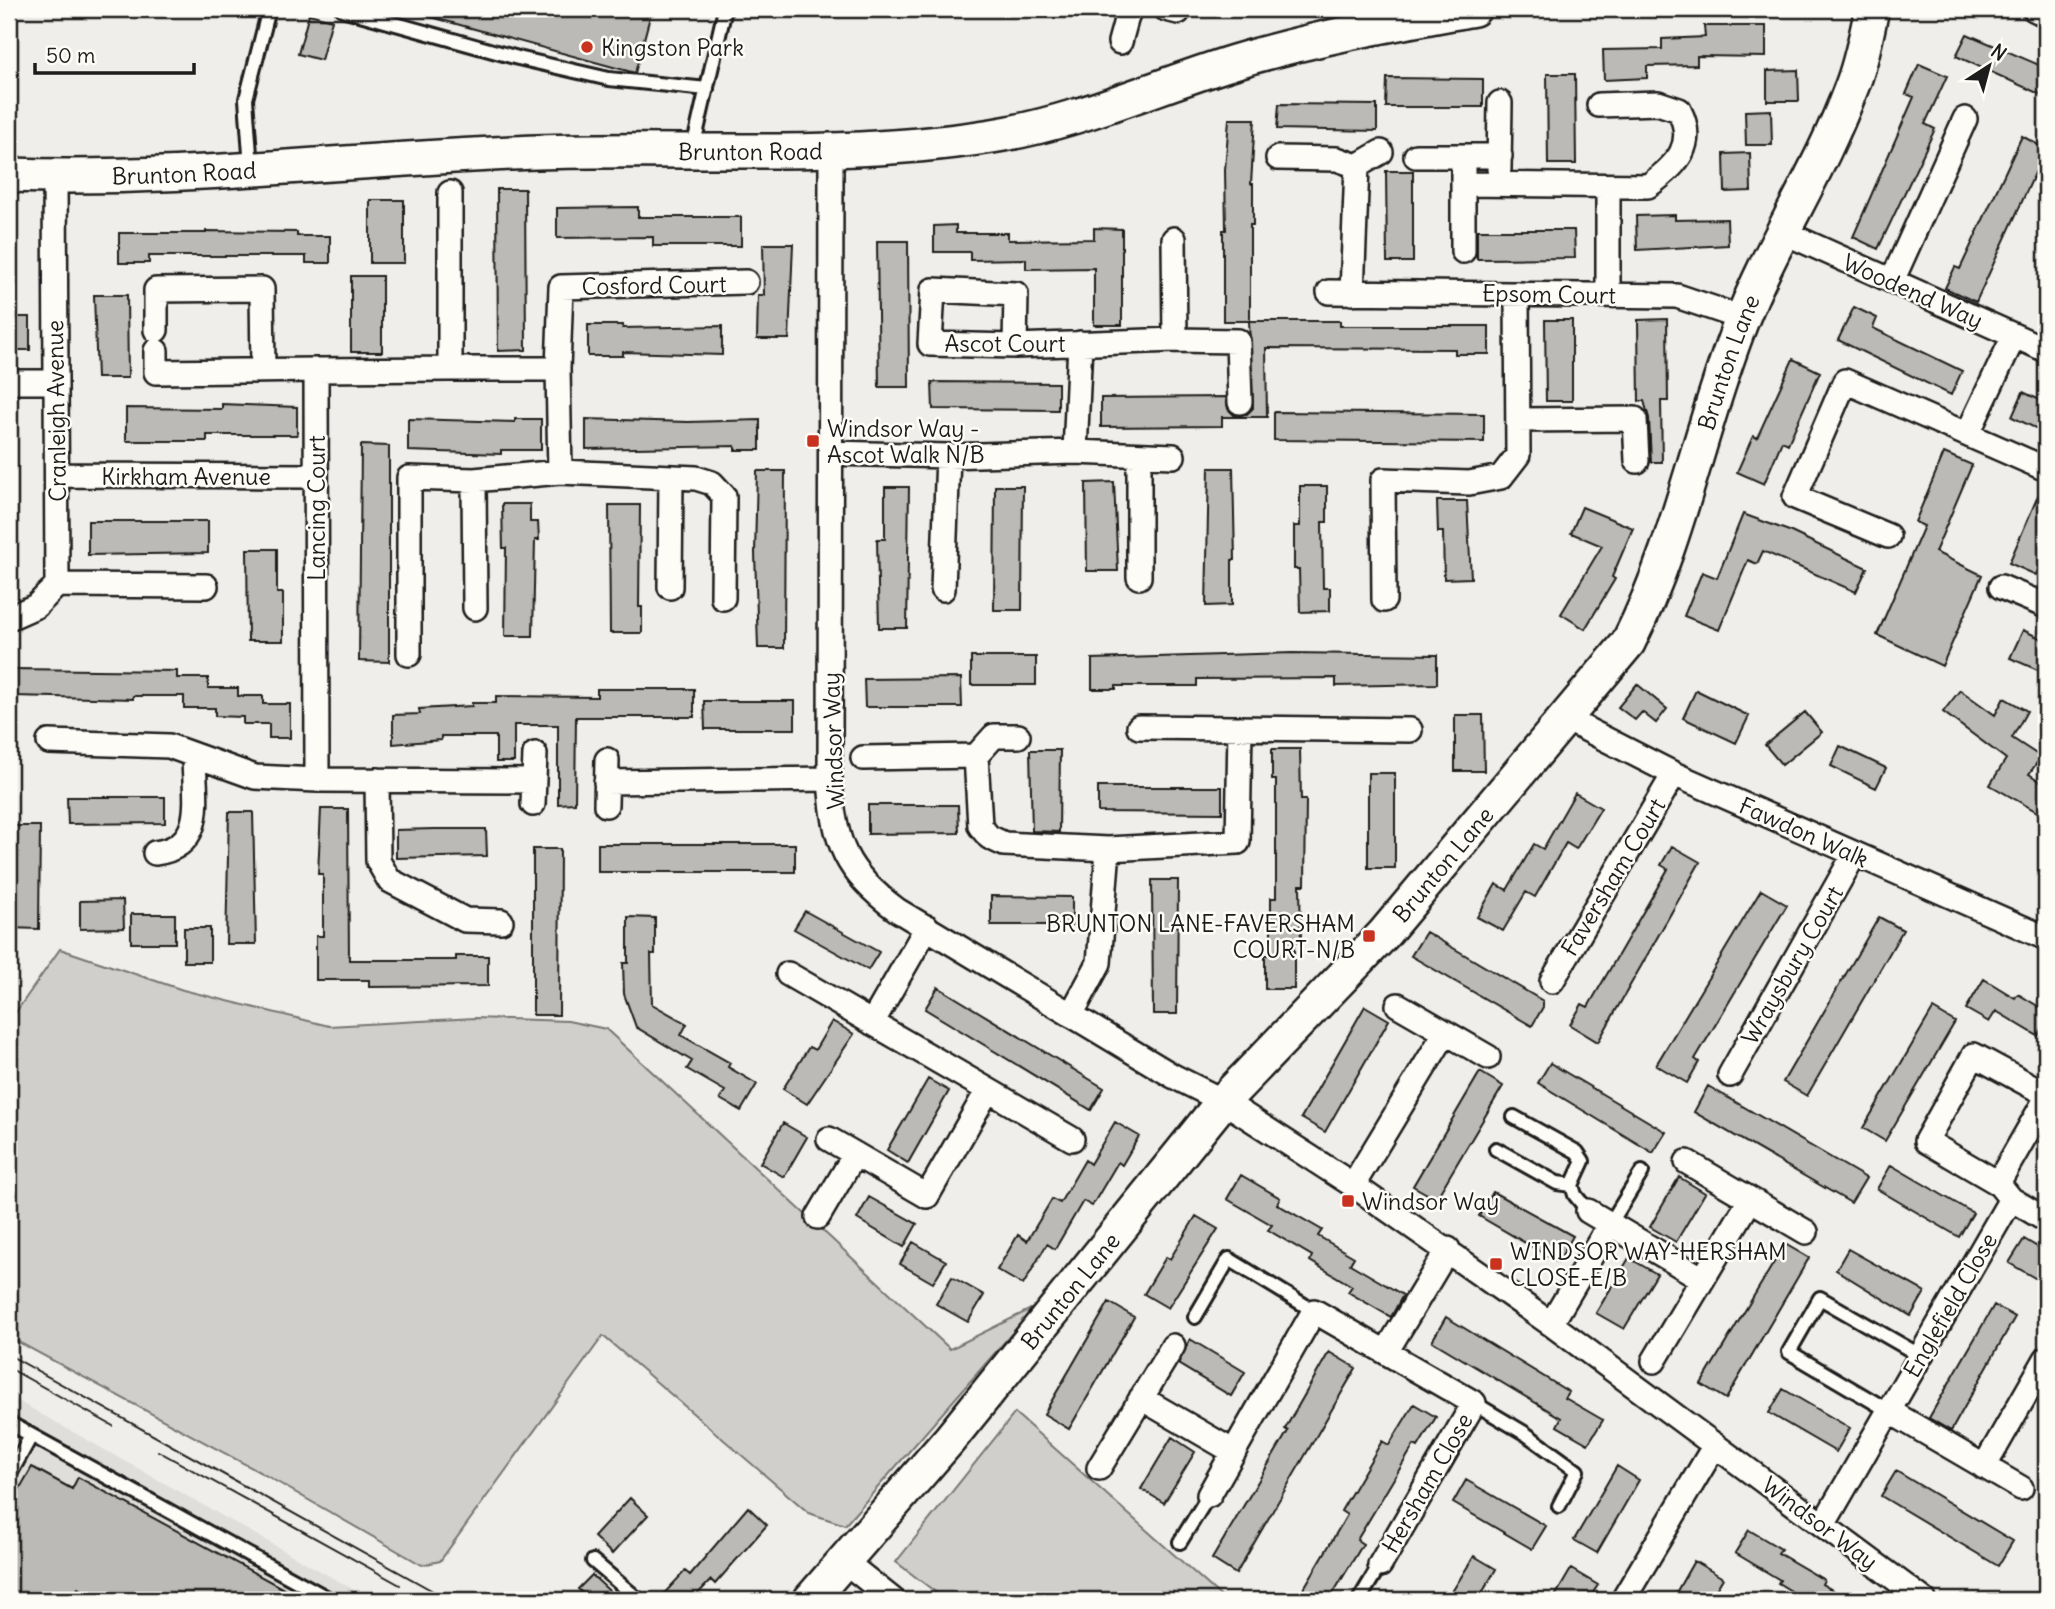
<svg xmlns="http://www.w3.org/2000/svg" width="2055" height="1609" font-family="Delius,sans-serif">
<rect width="100%" height="100%" fill="#f0eeea"/>
<filter id="ink" filterUnits="userSpaceOnUse"><feTurbulence type="fractalNoise" baseFrequency=".0143" numOctaves="2"/><feDisplacementMap in="SourceGraphic" scale="14" xChannelSelector="R" yChannelSelector="G"/><feConvolveMatrix kernelMatrix="1 2 1 2 8 2 1 2 1" color-interpolation-filters="sRGB"/></filter>
<g filter="url(#ink)">
<path fill="#e0deda" d="M 9,1396 L 372,1600 L 9,1600 Z"/>
<path fill="#d0cfcc" stroke="#767674" stroke-width="2" d="M 60,949 L 183,990 L 329,1026 L 475,1018 L 568,1021 L 606,1029 L 950,1349 L 1035,1307 L 845,1525 L 809,1513 L 603,1336 L 440,1561 L 422,1565 L 265,1475 L 9,1337 L 9,1022 Z
M 1015,1413 L 1225,1600 L 946,1600 L 896,1562 Z"/>
<path fill="#bbbab6" stroke="#1c1c1c" stroke-width="2" d="M 420,9 L 652,9 L 635,73 L 420,14 Z
M 309,14 L 332,20 L 321,60 L 298,54 Z
M 1704,26 L 1766,26 L 1766,57 L 1697,56 L 1697,65 L 1647,66 L 1647,78 L 1604,80 L 1603,50 L 1662,49 L 1662,39 L 1705,37 Z
M 1967,34 L 2046,68 L 2046,97 L 1956,56 Z
M 1919,64 L 1947,76 L 1925,124 L 1935,129 L 1878,249 L 1853,237 L 1914,97 L 1906,94 Z
M 1798,70 L 1799,101 L 1767,101 L 1767,71 Z
M 1547,74 L 1575,74 L 1576,164 L 1548,164 Z
M 1387,78 L 1483,79 L 1483,107 L 1386,107 Z
M 1279,104 L 1377,105 L 1377,131 L 1277,129 Z
M 1771,110 L 1772,145 L 1746,145 L 1745,111 Z
M 1229,119 L 1255,119 L 1251,184 L 1253,184 L 1253,225 L 1250,225 L 1250,321 L 1340,321 L 1340,326 L 1489,326 L 1489,354 L 1455,354 L 1455,349 L 1266,348 L 1267,417 L 1222,417 L 1222,426 L 1101,427 L 1101,398 L 1226,397 L 1228,409 L 1234,415 L 1247,414 L 1253,408 L 1249,321 L 1223,321 L 1223,230 L 1226,230 L 1225,170 Z
M 2022,136 L 2046,149 L 1976,302 L 1945,288 L 1955,267 L 1960,269 Z
M 1750,153 L 1751,191 L 1725,192 L 1724,154 Z
M 1386,171 L 1413,171 L 1413,262 L 1387,262 Z
M 497,189 L 525,189 L 526,350 L 498,351 Z
M 370,200 L 404,200 L 404,263 L 370,263 Z
M 638,207 L 638,217 L 741,217 L 741,246 L 653,246 L 653,237 L 557,238 L 557,208 Z
M 1675,215 L 1675,220 L 1727,219 L 1728,245 L 1637,250 L 1636,216 Z
M 956,225 L 956,233 L 1008,233 L 1008,240 L 1094,239 L 1094,228 L 1122,229 L 1122,325 L 1094,325 L 1094,268 L 1026,269 L 1026,259 L 970,260 L 970,252 L 934,252 L 934,226 Z
M 1477,230 L 1574,230 L 1575,258 L 1477,259 Z
M 206,231 L 297,232 L 297,236 L 330,236 L 330,263 L 306,263 L 306,256 L 149,256 L 149,263 L 119,263 L 119,233 L 206,233 Z
M 877,241 L 908,241 L 909,387 L 879,387 Z
M 763,244 L 793,244 L 789,339 L 757,339 L 758,295 L 764,295 Z
M 351,276 L 382,276 L 382,352 L 351,352 Z
M 94,295 L 127,295 L 128,378 L 97,378 Z
M 1854,307 L 1877,318 L 1873,328 L 1962,371 L 1951,395 L 1838,340 Z
M 9,317 L 30,317 L 30,350 L 9,350 Z
M 1667,319 L 1668,401 L 1661,401 L 1662,462 L 1651,462 L 1649,418 L 1644,401 L 1639,401 L 1638,320 Z
M 1545,320 L 1572,320 L 1572,401 L 1546,401 Z
M 588,325 L 623,325 L 623,328 L 722,326 L 722,355 L 623,352 L 623,356 L 588,356 Z
M 1793,359 L 1820,372 L 1788,444 L 1782,441 L 1764,484 L 1737,472 L 1753,436 L 1757,438 Z
M 932,382 L 1058,383 L 1058,410 L 933,409 Z
M 2023,392 L 2046,403 L 2046,433 L 2012,417 Z
M 222,404 L 297,407 L 297,435 L 207,435 L 207,441 L 126,441 L 126,408 L 222,409 Z
M 1274,412 L 1484,414 L 1484,442 L 1274,440 Z
M 408,419 L 515,422 L 515,419 L 541,419 L 541,450 L 501,450 L 501,454 L 408,451 Z
M 586,419 L 688,422 L 760,420 L 760,450 L 735,450 L 735,446 L 586,449 Z
M 361,445 L 389,446 L 389,662 L 359,661 Z
M 1944,453 L 1972,465 L 1935,552 L 1982,575 L 1942,666 L 1877,635 L 1924,526 L 1915,522 Z
M 1209,468 L 1233,468 L 1235,560 L 1232,560 L 1232,605 L 1206,606 Z
M 757,471 L 785,471 L 784,648 L 758,648 L 755,553 Z
M 1114,482 L 1118,571 L 1087,571 L 1086,483 Z
M 2044,482 L 2046,551 L 2036,575 L 2009,563 Z
M 995,486 L 1023,486 L 1022,610 L 994,610 Z
M 1300,486 L 1327,486 L 1327,522 L 1322,522 L 1323,588 L 1330,588 L 1330,611 L 1300,612 L 1299,569 L 1294,569 L 1294,526 L 1300,526 Z
M 885,487 L 909,487 L 907,628 L 879,628 L 877,539 L 885,539 Z
M 1437,501 L 1467,501 L 1471,578 L 1444,579 L 1443,532 L 1438,532 Z
M 502,504 L 530,504 L 530,522 L 538,522 L 539,540 L 535,540 L 533,636 L 505,636 L 506,548 L 503,548 Z
M 609,505 L 640,505 L 639,607 L 642,607 L 642,633 L 610,633 Z
M 1582,507 L 1633,528 L 1612,577 L 1615,579 L 1585,629 L 1561,614 L 1602,546 L 1571,533 Z
M 1743,514 L 1789,531 L 1867,568 L 1856,592 L 1763,551 L 1757,564 L 1748,560 L 1719,630 L 1684,616 L 1702,572 L 1717,578 Z
M 88,521 L 208,521 L 208,553 L 88,555 Z
M 247,549 L 277,549 L 277,593 L 283,593 L 283,641 L 248,641 Z
M 2023,630 L 2046,641 L 2046,658 L 2040,671 L 2010,658 Z
M 1292,653 L 1437,655 L 1437,684 L 1336,686 L 1336,678 L 1197,679 L 1197,686 L 1116,686 L 1116,689 L 1092,689 L 1092,659 Z
M 971,657 L 1036,657 L 1036,685 L 971,685 Z
M 14,669 L 177,671 L 177,678 L 208,678 L 208,688 L 238,688 L 238,696 L 263,696 L 263,704 L 290,704 L 290,738 L 269,738 L 269,724 L 243,724 L 243,717 L 215,716 L 215,708 L 184,708 L 184,696 L 133,696 L 133,699 L 14,696 Z
M 961,678 L 962,707 L 865,707 L 864,679 Z
M 1637,684 L 1667,709 L 1656,723 L 1642,712 L 1635,720 L 1618,707 Z
M 597,689 L 694,689 L 694,717 L 576,717 L 575,803 L 558,804 L 558,725 L 514,725 L 514,762 L 496,762 L 496,736 L 441,736 L 441,740 L 393,744 L 393,715 L 420,714 L 419,709 L 472,706 L 472,703 L 496,703 L 496,696 L 597,697 Z
M 1696,690 L 1749,716 L 1736,743 L 1683,718 Z
M 1960,690 L 1995,715 L 2004,698 L 2027,711 L 2012,738 L 2041,757 L 2029,774 L 2046,785 L 2046,817 L 1990,785 L 2006,759 L 1943,712 Z
M 704,701 L 795,701 L 795,729 L 705,729 Z
M 1805,712 L 1822,732 L 1782,765 L 1765,745 Z
M 1455,715 L 1483,715 L 1484,771 L 1455,771 Z
M 1840,746 L 1886,768 L 1876,788 L 1831,766 Z
M 1272,749 L 1300,749 L 1301,800 L 1306,800 L 1305,885 L 1300,885 L 1301,942 L 1294,942 L 1294,989 L 1265,989 L 1265,955 L 1271,955 L 1271,898 L 1276,898 L 1276,780 L 1272,780 Z
M 1030,750 L 1060,750 L 1059,832 L 1032,831 Z
M 1368,773 L 1395,773 L 1395,868 L 1368,868 Z
M 1098,787 L 1222,787 L 1222,813 L 1098,812 Z
M 1575,793 L 1601,808 L 1576,849 L 1566,843 L 1535,897 L 1526,892 L 1503,931 L 1477,917 L 1496,884 L 1507,890 L 1534,844 L 1543,849 Z
M 67,797 L 165,797 L 165,823 L 68,824 Z
M 868,805 L 958,805 L 959,833 L 868,834 Z
M 321,809 L 348,809 L 349,960 L 456,960 L 456,956 L 488,956 L 488,986 L 369,987 L 369,980 L 316,980 L 316,936 L 323,936 L 323,874 L 318,874 Z
M 229,812 L 253,812 L 256,944 L 226,944 Z
M 9,826 L 40,826 L 39,929 L 9,928 Z
M 434,829 L 486,829 L 487,856 L 396,858 L 396,830 Z
M 598,844 L 795,844 L 795,872 L 598,872 Z
M 1672,846 L 1700,862 L 1598,1042 L 1570,1025 L 1582,1004 L 1588,1007 L 1668,869 L 1661,865 Z
M 533,849 L 560,849 L 559,1015 L 533,1015 Z
M 1152,880 L 1178,880 L 1177,1014 L 1153,1014 Z
M 1761,890 L 1787,905 L 1695,1059 L 1699,1062 L 1687,1083 L 1656,1065 Z
M 991,896 L 1072,897 L 1072,925 L 991,925 Z
M 123,900 L 124,928 L 80,929 L 80,901 Z
M 805,911 L 879,952 L 868,970 L 794,929 Z
M 131,914 L 175,914 L 175,943 L 131,943 Z
M 628,917 L 655,918 L 655,954 L 651,954 L 652,1004 L 687,1024 L 681,1035 L 730,1063 L 728,1067 L 757,1084 L 741,1111 L 720,1099 L 725,1091 L 687,1069 L 692,1061 L 636,1027 L 624,994 L 623,963 L 628,963 Z
M 1879,917 L 1903,930 L 1807,1096 L 1783,1082 Z
M 184,928 L 210,928 L 210,962 L 184,962 Z
M 1426,932 L 1543,1001 L 1543,1007 L 1532,1026 L 1411,956 Z
M 1984,979 L 2015,998 L 2018,994 L 2046,1011 L 2046,1021 L 2038,1036 L 1996,1011 L 1989,1022 L 1966,1009 Z
M 938,987 L 1104,1088 L 1091,1110 L 925,1009 Z
M 1365,1006 L 1389,1020 L 1325,1132 L 1301,1118 Z
M 1933,1009 L 1955,1022 L 1885,1141 L 1863,1128 Z
M 832,1021 L 854,1034 L 807,1104 L 783,1089 L 809,1047 L 815,1050 Z
M 1550,1063 L 1666,1132 L 1653,1153 L 1538,1083 Z
M 1480,1072 L 1503,1086 L 1436,1199 L 1413,1186 Z
M 928,1079 L 949,1091 L 908,1163 L 887,1150 Z
M 1708,1086 L 1866,1178 L 1851,1203 L 1694,1112 Z
M 1115,1122 L 1139,1136 L 1122,1165 L 1118,1162 L 1092,1206 L 1083,1201 L 1055,1249 L 1047,1244 L 1023,1285 L 997,1270 L 1018,1235 L 1027,1241 L 1052,1199 L 1060,1203 L 1085,1160 L 1090,1164 Z
M 783,1123 L 807,1137 L 784,1177 L 760,1163 Z
M 1891,1165 L 1973,1213 L 1959,1237 L 1877,1189 Z
M 1241,1175 L 1280,1198 L 1277,1204 L 1322,1230 L 1318,1236 L 1354,1257 L 1350,1264 L 1403,1295 L 1391,1317 L 1348,1292 L 1352,1286 L 1310,1261 L 1312,1256 L 1268,1230 L 1272,1225 L 1227,1199 Z
M 1679,1177 L 1705,1193 L 1676,1242 L 1650,1227 Z
M 1493,1192 L 1573,1236 L 1558,1262 L 1479,1216 Z
M 869,1197 L 917,1224 L 904,1247 L 857,1219 Z
M 1196,1216 L 1218,1229 L 1168,1308 L 1144,1294 L 1166,1257 L 1170,1259 Z
M 2024,1239 L 2046,1252 L 2046,1271 L 2040,1281 L 2009,1263 Z
M 913,1242 L 946,1261 L 933,1283 L 900,1264 Z
M 1785,1244 L 1809,1258 L 1726,1399 L 1701,1384 Z
M 1848,1249 L 1925,1292 L 1911,1316 L 1836,1270 Z
M 1629,1258 L 1657,1274 L 1624,1329 L 1596,1313 Z
M 952,1277 L 984,1295 L 968,1322 L 936,1304 Z
M 1109,1302 L 1134,1317 L 1069,1429 L 1044,1414 Z
M 1994,1305 L 2015,1317 L 1951,1431 L 1929,1418 Z
M 1446,1317 L 1569,1392 L 1565,1398 L 1603,1420 L 1588,1444 L 1557,1426 L 1561,1418 L 1432,1341 Z
M 1190,1339 L 1245,1372 L 1231,1396 L 1178,1364 Z
M 1329,1352 L 1356,1368 L 1236,1574 L 1212,1559 L 1288,1431 L 1285,1429 Z
M 1783,1389 L 1850,1428 L 1836,1452 L 1769,1413 Z
M 1414,1404 L 1436,1417 L 1418,1447 L 1414,1445 L 1357,1540 L 1363,1544 L 1329,1600 L 1297,1600 L 1347,1515 L 1341,1511 L 1382,1441 L 1389,1445 Z
M 1172,1437 L 1195,1452 L 1164,1503 L 1141,1489 Z
M 1617,1466 L 1639,1480 L 1597,1553 L 1574,1540 Z
M 32,1467 L 72,1489 L 78,1477 L 304,1600 L 101,1600 L 78,1588 L 71,1600 L 9,1600 L 9,1507 Z
M 1896,1471 L 2013,1541 L 1998,1566 L 1881,1496 Z
M 1466,1480 L 1546,1526 L 1532,1549 L 1453,1503 Z
M 630,1498 L 648,1515 L 612,1554 L 594,1537 Z
M 748,1507 L 767,1525 L 715,1584 L 711,1580 L 692,1600 L 658,1600 L 685,1571 L 690,1575 Z
M 1749,1530 L 1781,1549 L 1778,1553 L 1824,1580 L 1822,1584 L 1850,1600 L 1806,1600 L 1778,1583 L 1780,1580 L 1735,1553 Z
M 1474,1556 L 1496,1569 L 1478,1600 L 1447,1600 Z
M 1694,1561 L 1723,1578 L 1710,1600 L 1692,1600 L 1677,1591 Z
M 1571,1569 L 1598,1585 L 1588,1600 L 1553,1600 Z
M 592,1575 L 619,1600 L 590,1600 L 578,1589 Z"/>
<g fill="none" stroke-linecap="round" stroke-linejoin="round">
<g stroke="#1c1c1c" stroke-width="18">
<path id="lane" d="M 342,9 L 518,58 L 609,79 L 707,89
M 693,148 L 725,9
M 251,168 L 246,99 L 269,9
M 1514,1117 L 1577,1152 L 1583,1161 L 1572,1185
M 1496,1149 L 1557,1183 L 1572,1185 L 1575,1195 L 1588,1211
M 1610,1224 L 1642,1172
M 1195,1317 L 1229,1259 L 1314,1311
M 1474,1403 L 1526,1434 L 1577,1471 L 1559,1506
M 1889,1411 L 1789,1352 L 1820,1298 L 1921,1356
M 9,1423 L 331,1600
M 9,1476 L 31,1436
M 1180,1542 L 1209,1495
M 593,1561 L 639,1600
M 1359,1600 L 1380,1565"/>
</g>
<g stroke="#1c1c1c" stroke-width="28">
<path id="street" d="M 1166,9 L 1178,12
M 2034,9 L 2046,15
M 1120,42 L 1129,9
M 831,150 L 830,779 C 834,843 845,872 897,910 L 1173,1076 L 1223,1101 L 1353,1185 L 1551,1324 L 1924,1600
M 1416,156 L 1500,156
M 1278,158 L 1337,159 L 1357,166 L 1352,293
M 1357,166 L 1381,152
M 1499,169 L 1500,103
M 1463,184 L 1648,186 C 1677,165 1697,145 1679,110 L 1658,103 L 1599,105
M 450,193 L 450,369 L 558,369
M 1781,231 L 2046,350
M 1463,251 L 1463,156
M 1892,281 L 1965,119
M 1329,292 L 1677,296 L 1742,318
M 1608,295 L 1608,186
M 156,330 L 156,290 L 262,289 L 263,370
M 1175,340 L 1238,341 L 1240,402
M 1080,343 L 1075,452 L 1173,456
M 1015,346 L 1016,294 L 933,290 L 930,344 L 1015,346 L 1175,340 L 1174,239
M 156,351 L 156,372 L 316,370
M 450,369 L 316,370 L 317,780 L 534,781
M 9,382 L 54,382
M 1518,420 L 1635,419 L 1637,461
M 1968,433 L 2014,336
M 831,453 L 948,456 L 1075,452
M 1139,455 L 1139,577
M 560,472 L 558,369 L 561,287 L 746,282
M 57,475 L 315,476
M 474,480 L 475,608
M 1888,536 L 1795,497 L 1845,381 L 2046,469
M 57,585 L 206,586
M 670,587 L 671,477
M 2001,587 L 2046,606
M 943,589 L 948,456
M 1384,600 L 1383,480 L 1469,483 L 1501,477 L 1518,455 L 1517,294
M 9,618 L 36,606 L 57,585 L 55,176
M 409,654 L 409,478 L 474,480 L 560,472 L 696,478 L 712,483 L 724,496 L 723,598
M 1566,719 L 1674,774 L 2046,938
M 1139,727 L 1410,730
M 1018,736 L 994,736 L 976,756 L 980,826 L 989,837 L 1004,844 L 1108,849 L 1238,842 L 1240,728
M 49,742 L 169,746 L 255,777 L 317,780
M 863,758 L 976,756
M 377,780 L 378,861 L 389,880 L 465,920 L 501,921
M 606,782 L 830,779
M 533,804 L 535,754
M 606,805 L 607,760
M 155,853 C 208,846 194,796 194,756
M 788,974 L 988,1090 L 927,1196 L 829,1139
M 1552,981 L 1674,774
M 1398,1005 L 1488,1057
M 1071,1015 L 1099,963 L 1108,849
M 872,1023 L 927,927
M 1730,1075 L 1854,855
M 988,1090 L 1072,1139
M 1687,1162 L 1806,1232
M 1998,1183 L 2046,1099
M 1353,1185 L 1445,1033
M 2011,1199 L 1998,1183 L 1926,1141 L 1974,1055 L 2046,1094
M 1588,1211 L 1703,1279
M 818,1217 L 855,1154
M 1551,1324 L 1610,1224
M 1386,1352 L 1448,1249
M 1654,1361 L 1750,1200
M 1141,1398 L 1234,1452
M 1889,1411 L 2021,1488
M 1984,1467 L 2046,1359
M 1099,1468 L 1173,1346
M 1209,1495 L 1314,1311 L 1474,1403 L 1380,1565
M 1823,1525 L 2011,1199 L 2046,1220
M 844,1561 L 893,1600
M 1623,1600 L 1715,1445"/>
</g>
<g stroke="#1c1c1c" stroke-width="38">
<g id="secondary">
<path id="s1" d="M 9,175 C 186,181 361,158 537,152 C 689,147 841,160 992,136 C 1076,123 1153,87 1234,62 C 1312,38 1393,24 1474,9"/>
<path id="s2" d="M 810,1600 L 950,1439 L 1223,1101 L 1383,935 L 1628,643 C 1680,541 1699,428 1741,322 C 1772,243 1820,171 1850,91 C 1861,65 1866,36 1872,9"/>
</g>
</g>
<use href="#lane" stroke="#fdfcf7" stroke-width="12"/>
<use href="#street" stroke="#fdfcf7" stroke-width="23"/>
<use href="#secondary" stroke="#fdfcf7" stroke-width="33"/>
<path stroke="#1c1c1c" stroke-width="2" d="M 9,1355 L 449,1600
M 9,1368 L 113,1426
M 158,1451 L 400,1585"/>
</g>
</g>
<g fill="#c8321e" stroke="#fdfcf7" stroke-width="2.5">
<circle cx="587" cy="47" r="7"/>
<rect x="806" y="434" width="14" height="14" rx="3.5"/>
<rect x="1362" y="929" width="14" height="14" rx="3.5"/>
<rect x="1341" y="1194" width="14" height="14" rx="3.5"/>
<rect x="1489" y="1257" width="14" height="14" rx="3.5"/>
</g>
<g text-anchor="middle" dominant-baseline="central" stroke-width="5" stroke-linejoin="round" paint-order="stroke">
<g font-size="23" fill="#1c1c1c" stroke="#fdfcf7" text-anchor="start">
<text x="601" y="47">Kingston Park</text>
<text x="827" y="428">Windsor Way -<tspan x="827" dy="26">Ascot Walk N/B</tspan></text>
<text x="1355" y="923" text-anchor="end">BRUNTON LANE-FAVERSHAM<tspan x="1355" dy="26">COURT-N/B</tspan></text>
<text x="1362" y="1201">Windsor Way</text>
<text x="1510" y="1251">WINDSOR WAY-HERSHAM<tspan x="1510" dy="26">CLOSE-E/B</tspan></text>
</g>
<g font-size="23" fill="#1c1c1c" stroke="#fdfcf7">
<text stroke="none"><textPath href="#s1" startOffset="742">Brunton Road</textPath></text>
<text stroke="none"><textPath href="#s1" startOffset="175">Brunton Road</textPath></text>
<text transform="translate(654 285) rotate(-1)">Cosford Court</text>
<text transform="translate(1913 291) rotate(24)">Woodend Way</text>
<text transform="translate(1549 294) rotate(1)">Epsom Court</text>
<text x="1005" y="343">Ascot Court</text>
<text stroke="none"><textPath href="#s2" startOffset="1558">Brunton Lane</textPath></text>
<text transform="translate(56 411) rotate(-91)">Cranleigh Avenue</text>
<text x="186" y="476">Kirkham Avenue</text>
<text transform="translate(316 508) rotate(-90)">Lancing Court</text>
<text transform="translate(833 741) rotate(-92)">Windsor Way</text>
<text transform="translate(1804 832) rotate(24)">Fawdon Walk</text>
<text stroke="none"><textPath href="#s2" startOffset="971">Brunton Lane</textPath></text>
<text transform="translate(1613 877) rotate(-59)">Faversham Court</text>
<text transform="translate(1792 965) rotate(-60)">Wraysbury Court</text>
<text stroke="none"><textPath href="#s2" startOffset="404">Brunton Lane</textPath></text>
<text transform="translate(1950 1305) rotate(-60)">Englefield Close</text>
<text transform="translate(1427 1483) rotate(-60)">Hersham Close</text>
<text transform="translate(1820 1523) rotate(37)">Windsor Way</text>
</g>
</g>
<rect width="2055" height="1609" fill="none" stroke="#fdfcf7" stroke-width="35"/>
<rect x="18" y="18" width="2020" height="1574" fill="none" stroke="#1c1c1c" stroke-width="2.5" filter="url(#ink)"/>
<g transform="translate(1989 66) rotate(36)" stroke="#fdfcf7" stroke-width="5" paint-order="stroke">
<path d="M0-5L12 26L0 18L-12 26Z" fill="#1c1c1c"/>
<text y="-10" font-size="19" font-weight="bold" text-anchor="middle" fill="#1c1c1c">N</text>
</g>
<path d="M35 63v10h159v-10" fill="none" stroke="#1c1c1c" stroke-width="3.5"/>
<text x="46" y="63" font-size="21" fill="#1c1c1c" stroke="#fdfcf7" stroke-width="5" paint-order="stroke">50 m</text>
</svg>
